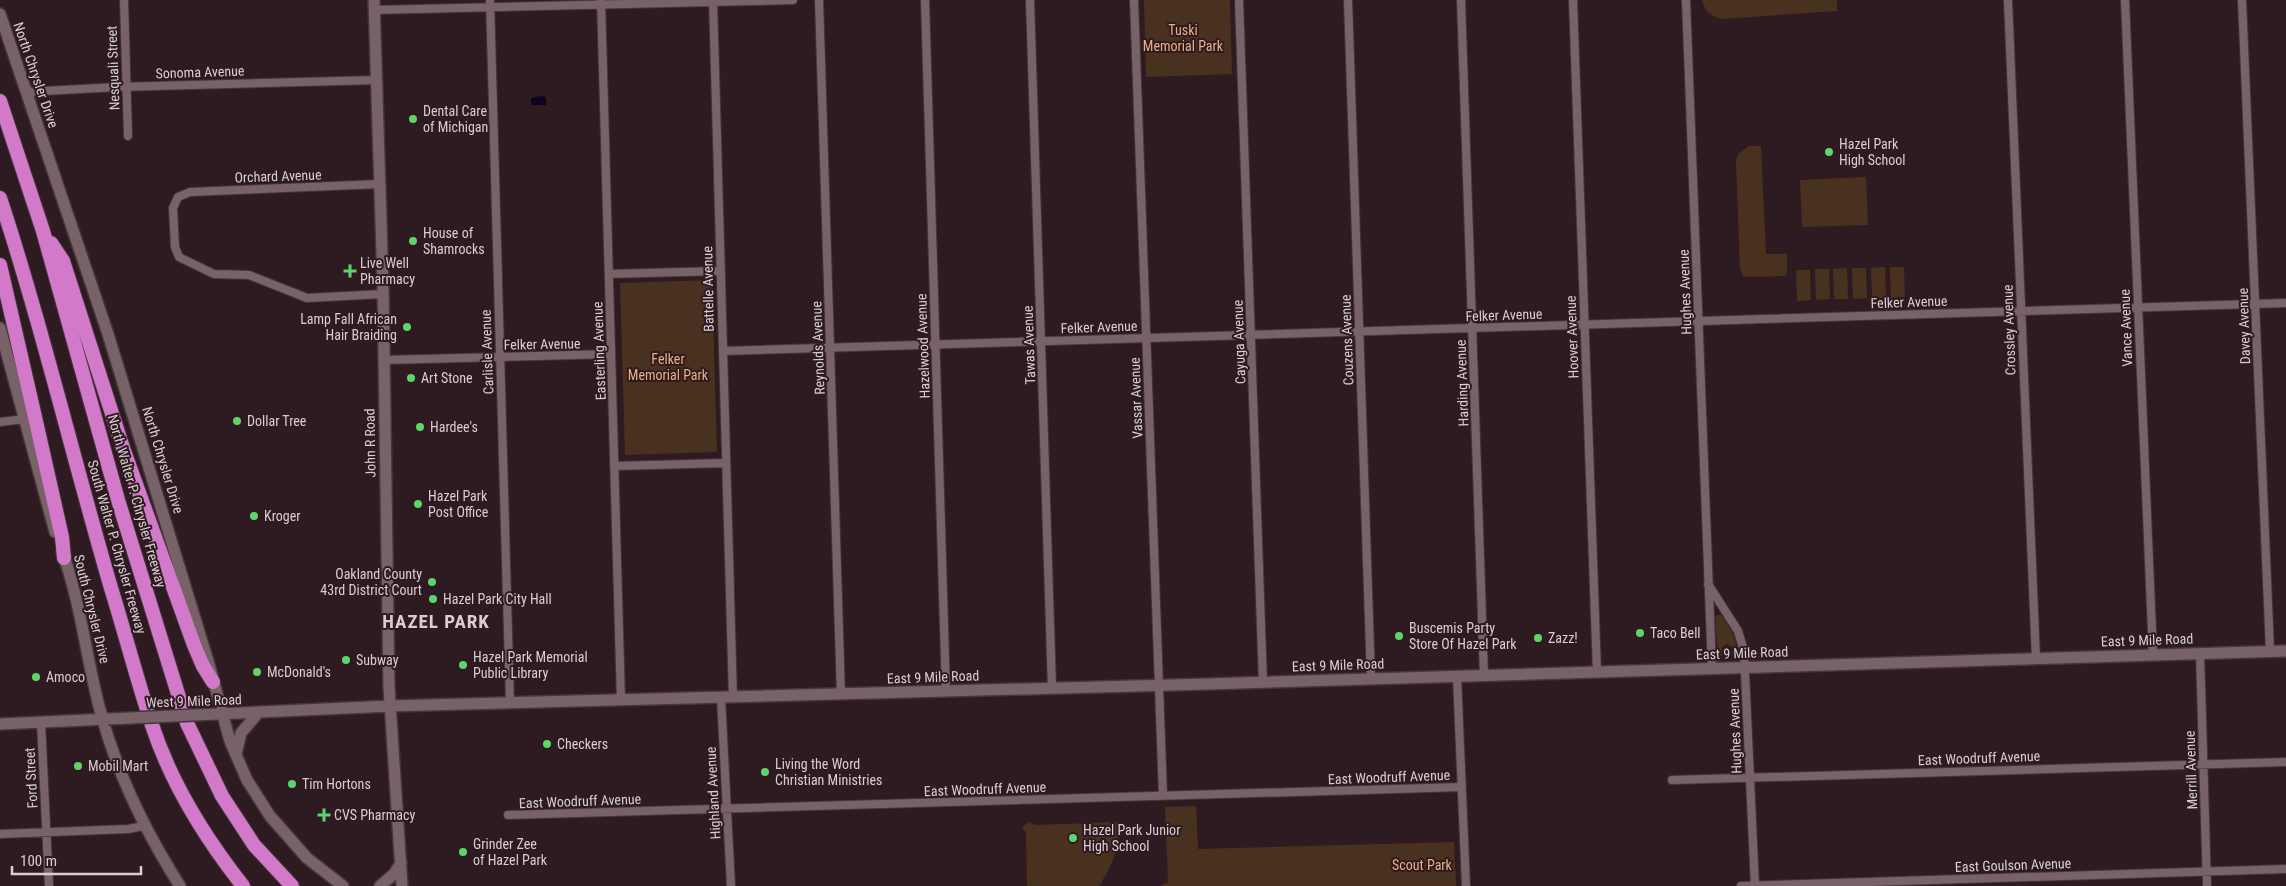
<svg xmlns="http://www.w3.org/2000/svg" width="2286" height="886" font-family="'Roboto Condensed',sans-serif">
<rect width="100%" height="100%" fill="#2e1b21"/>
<path fill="#49311f" d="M 1144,0 L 1230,0 L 1232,74 L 1146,77 Z
M 1702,0 L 1837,0 L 1837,11 L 1722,19 C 1711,16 1705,12 1702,0 Z
M 1749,146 L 1761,146 L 1766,254 L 1787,254 L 1787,272 L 1785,276 L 1747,277 L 1743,276 L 1740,269 L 1736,161 L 1738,154 Z
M 1866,177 L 1868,225 L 1802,227 L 1800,180 Z
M 1885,267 L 1886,298 L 1872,298 L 1871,268 Z
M 1890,267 L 1904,267 L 1905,297 L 1891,298 Z
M 1847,268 L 1848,299 L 1834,299 L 1833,269 Z
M 1852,268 L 1866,268 L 1867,298 L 1853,299 Z
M 1815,269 L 1829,269 L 1830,299 L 1816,300 Z
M 1796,270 L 1810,270 L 1811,300 L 1797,301 Z
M 712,280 L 717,452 L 625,455 L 620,283 Z
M 1717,615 L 1721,615 C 1730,626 1738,640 1737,655 L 1732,655 L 1732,647 L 1727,644 L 1722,647 L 1722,656 L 1718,656 L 1715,617 Z
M 1196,806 L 1198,849 L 1454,842 L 1456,886 L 1160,886 L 1168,882 L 1165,807 Z
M 1029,822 L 1035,825 L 1119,822 C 1118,850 1114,863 1099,886 L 1027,886 L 1026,834 L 1022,827 Z"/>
<path fill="#0f011f" d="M 541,96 L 546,97 L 546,105 L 531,105 L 531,98 Z"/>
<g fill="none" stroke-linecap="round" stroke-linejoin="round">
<g stroke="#44363a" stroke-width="10">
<path id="street" d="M 124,0 L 128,136
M 490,0 L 510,703
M 601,0 L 621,701
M 713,0 L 733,698
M 819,0 L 841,695
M 925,0 L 946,692
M 1030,0 L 1052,688
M 1134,0 L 1163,796
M 1239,0 L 1263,683
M 1348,0 L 1371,679
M 1461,0 L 1484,676
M 1573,0 L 1597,672
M 1686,0 L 1712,669
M 2008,0 L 2036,659
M 2125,0 L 2153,655
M 2242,0 L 2270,651
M 374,10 L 793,0
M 25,92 L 118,87 L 376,80
M 380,184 L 190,192 L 178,197 L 173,208 L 175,247 L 179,257 L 183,259 L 214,274 L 249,275 L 307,298 L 383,294
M 609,274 L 720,271
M 723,351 L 2286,303
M 384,360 L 611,354
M 0,422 L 24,419
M 614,466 L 726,463
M 1708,584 L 1738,631 L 1744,651 L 1755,886
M 2200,654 L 2207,886
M 1457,677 L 1466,886
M 721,698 L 731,886
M 41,722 L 49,886
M 1672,780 L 2286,762
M 508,815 L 1462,787
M 0,834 L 128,829 L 144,826
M 1741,886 L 2286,869"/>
</g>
<g stroke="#44363a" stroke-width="14">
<path id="secondary" d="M 374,0 L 383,285 L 389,687 L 402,886
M 0,14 L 108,334 L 208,661 L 230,741 L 247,780 L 270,816 L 307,858 L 343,886
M 0,328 L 55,532
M 62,551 C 81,603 86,658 100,710 C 117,774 145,831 180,886
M 217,714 L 390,706 L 1208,684 L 2286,651
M 0,724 L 108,719
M 236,754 L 241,733 L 258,713
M 380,886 L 394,874 L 401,863"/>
</g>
<g stroke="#44363a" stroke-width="16">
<path id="highway" d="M 0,101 L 43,231 L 118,500 L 187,723 L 222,796 L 254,845 L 292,886
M 0,198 C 42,326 73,458 111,588 C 125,633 137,680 152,725 C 171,783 206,839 243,886
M 51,243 L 63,261 L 124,451 L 194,645 L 203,666 L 213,682
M 0,265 L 35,417 L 62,537 L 64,558"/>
</g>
<use href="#street" stroke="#786268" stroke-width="8"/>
<use href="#secondary" stroke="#786268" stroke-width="11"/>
<use href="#highway" stroke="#d279c9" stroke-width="14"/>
<g stroke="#44363a" stroke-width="14" stroke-linecap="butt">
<path id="secondary-bridge" d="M 108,719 L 217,714"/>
</g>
<use href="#secondary-bridge" stroke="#786268" stroke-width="11"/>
</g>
<g fill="#5dd56c" stroke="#2e1b21" stroke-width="2">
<circle cx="413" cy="119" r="5"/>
<circle cx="1829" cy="152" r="5"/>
<circle cx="413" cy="241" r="5"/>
<path d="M347.5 263.5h5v5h5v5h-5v5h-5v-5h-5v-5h5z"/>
<circle cx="407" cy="327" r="5"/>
<circle cx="411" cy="378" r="5"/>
<circle cx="237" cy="421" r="5"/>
<circle cx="420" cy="427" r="5"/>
<circle cx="418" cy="504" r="5"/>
<circle cx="254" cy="516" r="5"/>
<circle cx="432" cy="582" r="5"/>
<circle cx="433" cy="599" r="5"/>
<circle cx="1640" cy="633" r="5"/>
<circle cx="1399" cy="636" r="5"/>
<circle cx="1538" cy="638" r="5"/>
<circle cx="346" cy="660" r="5"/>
<circle cx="463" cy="665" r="5"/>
<circle cx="257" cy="672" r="5"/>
<circle cx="36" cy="677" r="5"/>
<circle cx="547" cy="744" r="5"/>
<circle cx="78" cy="766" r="5"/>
<circle cx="765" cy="772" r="5"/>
<circle cx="292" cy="784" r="5"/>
<path d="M321.5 807.5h5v5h5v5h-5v5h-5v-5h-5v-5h5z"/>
<circle cx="1073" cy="838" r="5"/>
<circle cx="463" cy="852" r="5"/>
</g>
<g text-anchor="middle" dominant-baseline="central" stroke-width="4" stroke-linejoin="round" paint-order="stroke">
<g font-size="14" fill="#efb07f" stroke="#2e1b21">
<text x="1183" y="30">Tuski<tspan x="1183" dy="16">Memorial Park</tspan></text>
<text x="668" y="359">Felker<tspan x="668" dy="16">Memorial Park</tspan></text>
<text x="1422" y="865">Scout Park</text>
</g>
<g font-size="14" fill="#dacdd1" stroke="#2e1b21">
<text transform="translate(113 68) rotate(-92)">Nesquali Street</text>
<text transform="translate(200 72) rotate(-2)">Sonoma Avenue</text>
<text transform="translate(36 75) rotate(71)">North Chrysler Drive</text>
<text transform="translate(278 176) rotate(-2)">Orchard Avenue</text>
<text transform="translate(708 289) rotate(-91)">Battelle Avenue</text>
<text transform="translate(1685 292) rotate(-92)">Hughes Avenue</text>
<text transform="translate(1909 302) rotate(-2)">Felker Avenue</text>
<text transform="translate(1504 315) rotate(-2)">Felker Avenue</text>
<text transform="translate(2244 326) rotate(-92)">Davey Avenue</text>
<text transform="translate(1099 327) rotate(-2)">Felker Avenue</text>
<text transform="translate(2126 328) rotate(-92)">Vance Avenue</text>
<text transform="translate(2009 330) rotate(-92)">Crossley Avenue</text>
<text transform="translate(1572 337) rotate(-92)">Hoover Avenue</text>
<text transform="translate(1347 340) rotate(-92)">Couzens Avenue</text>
<text transform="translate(1239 342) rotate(-92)">Cayuga Avenue</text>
<text transform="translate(542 344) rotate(-1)">Felker Avenue</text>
<text transform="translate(1029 345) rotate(-92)">Tawas Avenue</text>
<text transform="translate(923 346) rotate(-92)">Hazelwood Avenue</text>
<text transform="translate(818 348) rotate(-92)">Reynolds Avenue</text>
<text transform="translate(599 351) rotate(-92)">Easterling Avenue</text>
<text transform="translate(487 352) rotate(-92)">Carlisle Avenue</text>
<text transform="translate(1462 383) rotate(-92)">Harding Avenue</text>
<text transform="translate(1136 398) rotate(-92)">Vassar Avenue</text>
<text transform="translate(370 443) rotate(-91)">John R Road</text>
<text transform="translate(163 460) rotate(73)">North Chrysler Drive</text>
<text transform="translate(137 501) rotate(74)">North Walter P. Chrysler Freeway</text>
<text transform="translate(117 547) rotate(74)">South Walter P. Chrysler Freeway</text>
<text transform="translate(92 609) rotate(76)">South Chrysler Drive</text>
<text transform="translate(2147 640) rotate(-2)">East 9 Mile Road</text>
<text transform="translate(1742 653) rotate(-2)">East 9 Mile Road</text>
<text transform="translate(1338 665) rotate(-2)">East 9 Mile Road</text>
<text transform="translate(933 677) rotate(-2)">East 9 Mile Road</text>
<text transform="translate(194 701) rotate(-2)">West 9 Mile Road</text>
<text transform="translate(1735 731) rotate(-92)">Hughes Avenue</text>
<text transform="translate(1979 758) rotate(-2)">East Woodruff Avenue</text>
<text transform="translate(2191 770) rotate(-92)">Merrill Avenue</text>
<text transform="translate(1389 777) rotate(-2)">East Woodruff Avenue</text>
<text transform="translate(31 778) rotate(-93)">Ford Street</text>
<text transform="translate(985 789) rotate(-2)">East Woodruff Avenue</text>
<text transform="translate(713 793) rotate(-93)">Highland Avenue</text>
<text transform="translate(580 801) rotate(-2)">East Woodruff Avenue</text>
<text transform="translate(2013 865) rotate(-2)">East Goulson Avenue</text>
</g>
<g font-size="14" fill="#dacdd1" stroke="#2e1b21" text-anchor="start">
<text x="423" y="111">Dental Care<tspan x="423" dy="16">of Michigan</tspan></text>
<text x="1839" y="144">Hazel Park<tspan x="1839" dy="16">High School</tspan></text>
<text x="423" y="233">House of<tspan x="423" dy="16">Shamrocks</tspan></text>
<text x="360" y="263">Live Well<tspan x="360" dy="16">Pharmacy</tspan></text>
<text x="397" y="319" text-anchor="end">Lamp Fall African<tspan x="397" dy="16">Hair Braiding</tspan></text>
<text x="421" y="378">Art Stone</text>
<text x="247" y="421">Dollar Tree</text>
<text x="430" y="427">Hardee's</text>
<text x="428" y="496">Hazel Park<tspan x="428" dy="16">Post Office</tspan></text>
<text x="264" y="516">Kroger</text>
<text x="422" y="574" text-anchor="end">Oakland County<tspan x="422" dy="16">43rd District Court</tspan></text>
<text x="443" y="599">Hazel Park City Hall</text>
<text x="1409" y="628">Buscemis Party<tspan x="1409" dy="16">Store Of Hazel Park</tspan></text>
<text x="1650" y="633">Taco Bell</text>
<text x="1548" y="638">Zazz!</text>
<text x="473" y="657">Hazel Park Memorial<tspan x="473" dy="16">Public Library</tspan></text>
<text x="356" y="660">Subway</text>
<text x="267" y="672">McDonald's</text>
<text x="46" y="677">Amoco</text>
<text x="557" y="744">Checkers</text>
<text x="775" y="764">Living the Word<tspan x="775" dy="16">Christian Ministries</tspan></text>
<text x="88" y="766">Mobil Mart</text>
<text x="302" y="784">Tim Hortons</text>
<text x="334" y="815">CVS Pharmacy</text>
<text x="1083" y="830">Hazel Park Junior<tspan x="1083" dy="16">High School</tspan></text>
<text x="473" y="844">Grinder Zee<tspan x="473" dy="16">of Hazel Park</tspan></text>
</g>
<g font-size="19" font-weight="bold" letter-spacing="1" fill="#dacdd1" stroke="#2e1b21">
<text x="436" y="621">HAZEL PARK</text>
</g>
</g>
<path d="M12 866v8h129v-8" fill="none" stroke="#dacdd1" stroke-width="2.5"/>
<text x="20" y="866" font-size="15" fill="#dacdd1" stroke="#2e1b21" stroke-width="4" paint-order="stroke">100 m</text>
</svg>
